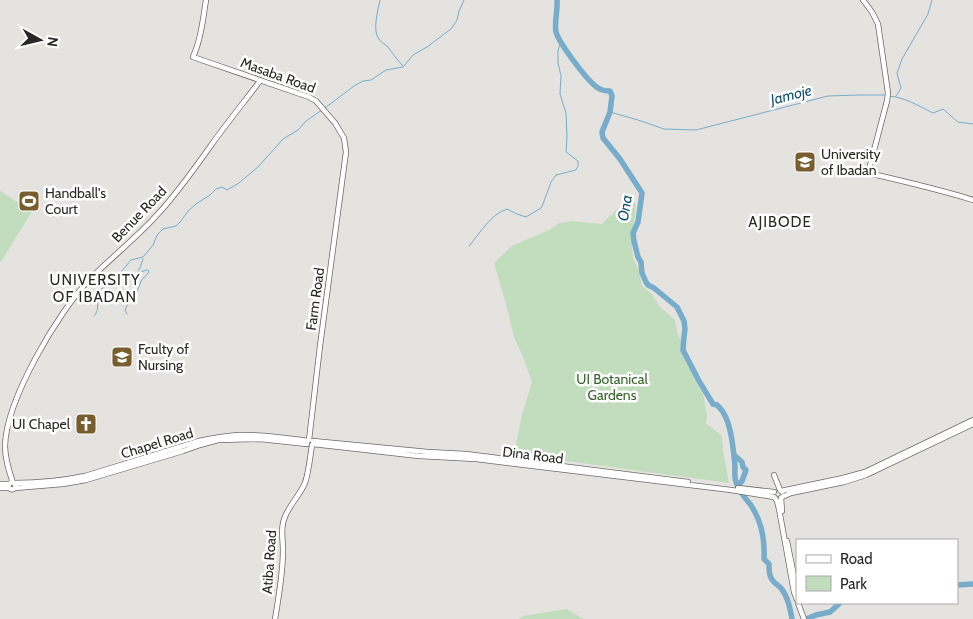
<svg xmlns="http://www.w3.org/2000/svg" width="973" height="619" font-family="Cabin,sans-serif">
<rect width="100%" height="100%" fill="#e5e3df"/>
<path fill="#c2ddbd" d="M 0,191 L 32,211 L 1,262 L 0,261 Z
M 632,200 L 636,205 L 632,246 L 633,258 L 639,270 L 642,286 L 652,294 L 659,306 L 675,320 L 677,332 L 683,344 L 687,362 L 696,382 L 703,394 L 707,415 L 706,423 L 722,436 L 723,450 L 729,483 L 514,454 L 522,415 L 532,382 L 523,357 L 514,337 L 506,304 L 494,263 L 512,246 L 549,230 L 559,223 L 571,221 L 602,224 L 617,209 Z
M 566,609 L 584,619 L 518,619 L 523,616 Z"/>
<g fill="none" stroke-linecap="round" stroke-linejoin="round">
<path stroke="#78accb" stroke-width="1" d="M 380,0 C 378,10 372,31 379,39 C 381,43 385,44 388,47 C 393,54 397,60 403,66
M 889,96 C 904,97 919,106 933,113 L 943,109 L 958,122 L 973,124
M 896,96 L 901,88 L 897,73 L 902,59 L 928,14 L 932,0
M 325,108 L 354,86 L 363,81 L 371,80 L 386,70 L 403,67 L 413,55 L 427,47 L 451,29 L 457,20 L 459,11 L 464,0
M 610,112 L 638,120 L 664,129 L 696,130 L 828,96 L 857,95 L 885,95
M 469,246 C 480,233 491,214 507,209 L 517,214 L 526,217 L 541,208 L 543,204 L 551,182 L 556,175 L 576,170 L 578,166 L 578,161 L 566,152 L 567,136 L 566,113 L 560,94 L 561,76 L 558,63 L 558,50 L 561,42
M 127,314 L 125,310 L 129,301 L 137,292 L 141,281 L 149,272 L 148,270 L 146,270 L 139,273 L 138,271 L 140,268 L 143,259
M 94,316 C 99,310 97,308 98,301 C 98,297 100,293 101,289 L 111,284 L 131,260 L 143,257 L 153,245 L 157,235 L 163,229 L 176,226 L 181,221 L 188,211 L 196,204 L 210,195 L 216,189 L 222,187 L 227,190 L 239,183 L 246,177 L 258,167 L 283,139 L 298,130 L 306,121 L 322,110"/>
<path stroke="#78accb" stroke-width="5.5" d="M 557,0 C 558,10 554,23 556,32 C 559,43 588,82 598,88 C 601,90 606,91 610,91 L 612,96 L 610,112 L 602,132 L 603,138 L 620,159 L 642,193 L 638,222 L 633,233 L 634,241 L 638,257 L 641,262 L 642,273 L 646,282 L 648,285 L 654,288 L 677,307 L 684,321 L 685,329 L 684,337 L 683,350 L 699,381 L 713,404 L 717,405 C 720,408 723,411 724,414 C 731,425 734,454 735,467 C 735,472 734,477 736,482 C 740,493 744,496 750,504 C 762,521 765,539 764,559 L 769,564 C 769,571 769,578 775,583 C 775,583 780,587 781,588 C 788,597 790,608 792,619
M 734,455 L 742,462 L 743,467 L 746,470 L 742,481 L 738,486
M 957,585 L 973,584
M 806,619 L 816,615 L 830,612 L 840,603"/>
<g stroke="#6c6a66" stroke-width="6">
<path id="minor" d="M 206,0 C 203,19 201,39 193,57 L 309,97 L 316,101 L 335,123 L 344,138 L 346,152 L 320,346 L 309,440
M 863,0 L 872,12 L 878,24 L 888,93 L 887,101 L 868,173 C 903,181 938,189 973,200
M 313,441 L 428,452 L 466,454 L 688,482
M 313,444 L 419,456 L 476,459 L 731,490 L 774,497
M 774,475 L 780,490 L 782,492
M8.5 486a3.5 3.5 0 1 1 7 0a3.5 3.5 0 1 1-7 0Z
M 13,483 C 9,471 5,459 5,446 C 6,400 58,312 90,279 C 111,258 136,238 156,216 C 177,194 194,169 212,144 C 227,123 244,102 260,81
M 14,483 C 38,483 61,481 85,476 L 199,441 C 212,438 224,436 238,435 C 261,434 285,438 308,441
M 0,484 L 9,484
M 0,488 L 9,488
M 15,488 L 63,484 L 86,480 L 183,451 L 200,445 L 218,440 L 260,439 L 307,444
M 738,488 L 774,492
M 781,491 L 843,478 L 865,472 L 973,420
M 782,497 L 791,493 L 844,482 L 866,475 L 973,424
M 775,498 L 777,501 L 779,509 L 794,592 L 797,600
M 781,498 L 782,511
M 787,541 L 797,591
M 798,603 L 804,619
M 275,619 C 279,596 283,573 283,550 C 283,541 281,532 283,523 C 286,508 299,497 305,483 C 309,471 310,457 312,445"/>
</g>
<use href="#minor" stroke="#fff" stroke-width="4.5"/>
</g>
<defs>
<g id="university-square" transform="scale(1.125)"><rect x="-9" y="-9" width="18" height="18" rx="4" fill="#785d2f" stroke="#fff"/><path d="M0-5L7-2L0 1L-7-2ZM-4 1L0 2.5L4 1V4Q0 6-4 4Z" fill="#fff"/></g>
<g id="stadium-square" transform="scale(1.125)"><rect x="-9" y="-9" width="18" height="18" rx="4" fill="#785d2f" stroke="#fff"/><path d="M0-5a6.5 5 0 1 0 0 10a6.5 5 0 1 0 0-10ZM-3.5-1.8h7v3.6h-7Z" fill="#fff"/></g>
<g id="church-square" transform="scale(1.125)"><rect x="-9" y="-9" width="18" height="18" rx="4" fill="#785d2f" stroke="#fff"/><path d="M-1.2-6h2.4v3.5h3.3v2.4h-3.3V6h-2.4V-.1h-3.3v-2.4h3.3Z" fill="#fff"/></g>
</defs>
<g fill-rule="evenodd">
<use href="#university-square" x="805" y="162"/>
<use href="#stadium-square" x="29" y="201"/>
<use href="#university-square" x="122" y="357"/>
<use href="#church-square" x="86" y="424"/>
</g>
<g text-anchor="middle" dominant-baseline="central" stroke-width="5" stroke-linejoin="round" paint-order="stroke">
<g font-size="14" fill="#282826" stroke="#fff">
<text transform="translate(278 75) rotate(20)">Masaba Road</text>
<text transform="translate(139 214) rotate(-46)">Benue Road</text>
<text transform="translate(315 299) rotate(-82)">Farm Road</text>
<text transform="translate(157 443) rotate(-17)">Chapel Road</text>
<text transform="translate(533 455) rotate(7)">Dina Road</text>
<text transform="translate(269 562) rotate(-86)">Atiba Road</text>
</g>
<g font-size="14" fill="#282826" stroke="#fff" text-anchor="start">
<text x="821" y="154">University<tspan x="821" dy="16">of Ibadan</tspan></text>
<text x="45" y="193">Handball's<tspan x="45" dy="16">Court</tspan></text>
<text x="138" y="349">Fculty of<tspan x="138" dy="16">Nursing</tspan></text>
<text x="70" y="424" text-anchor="end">UI Chapel</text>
</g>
<g font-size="14" fill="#36652c" stroke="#fff">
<text x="612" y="379">UI Botanical<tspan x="612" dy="16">Gardens</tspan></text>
</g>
<g font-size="15" font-style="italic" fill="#115170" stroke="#fff">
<text transform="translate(791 95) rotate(-14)">Jamoje</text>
<text transform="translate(625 208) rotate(-81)">Ona</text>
</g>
<g font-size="15" letter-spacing="1" fill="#282826" stroke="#fff">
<text x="780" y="222">AJIBODE</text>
<text x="95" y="280">UNIVERSITY<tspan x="95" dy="17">OF IBADAN</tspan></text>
</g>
</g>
<rect x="796" y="539" width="162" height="65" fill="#ffffff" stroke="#a9a9a8"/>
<rect x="806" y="555" width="25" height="8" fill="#ffffff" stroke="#a9a9a8"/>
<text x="840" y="564" font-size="15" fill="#282826">Road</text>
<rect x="806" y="576" width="25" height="15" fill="#c2ddbd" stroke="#a9a9a8"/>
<text x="840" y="589" font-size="15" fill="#282826">Park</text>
<g transform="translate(40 40) rotate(98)" stroke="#ffffff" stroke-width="4" paint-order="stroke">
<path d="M0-4L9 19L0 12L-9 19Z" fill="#282826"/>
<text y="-8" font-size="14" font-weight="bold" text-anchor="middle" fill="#282826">N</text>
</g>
</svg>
